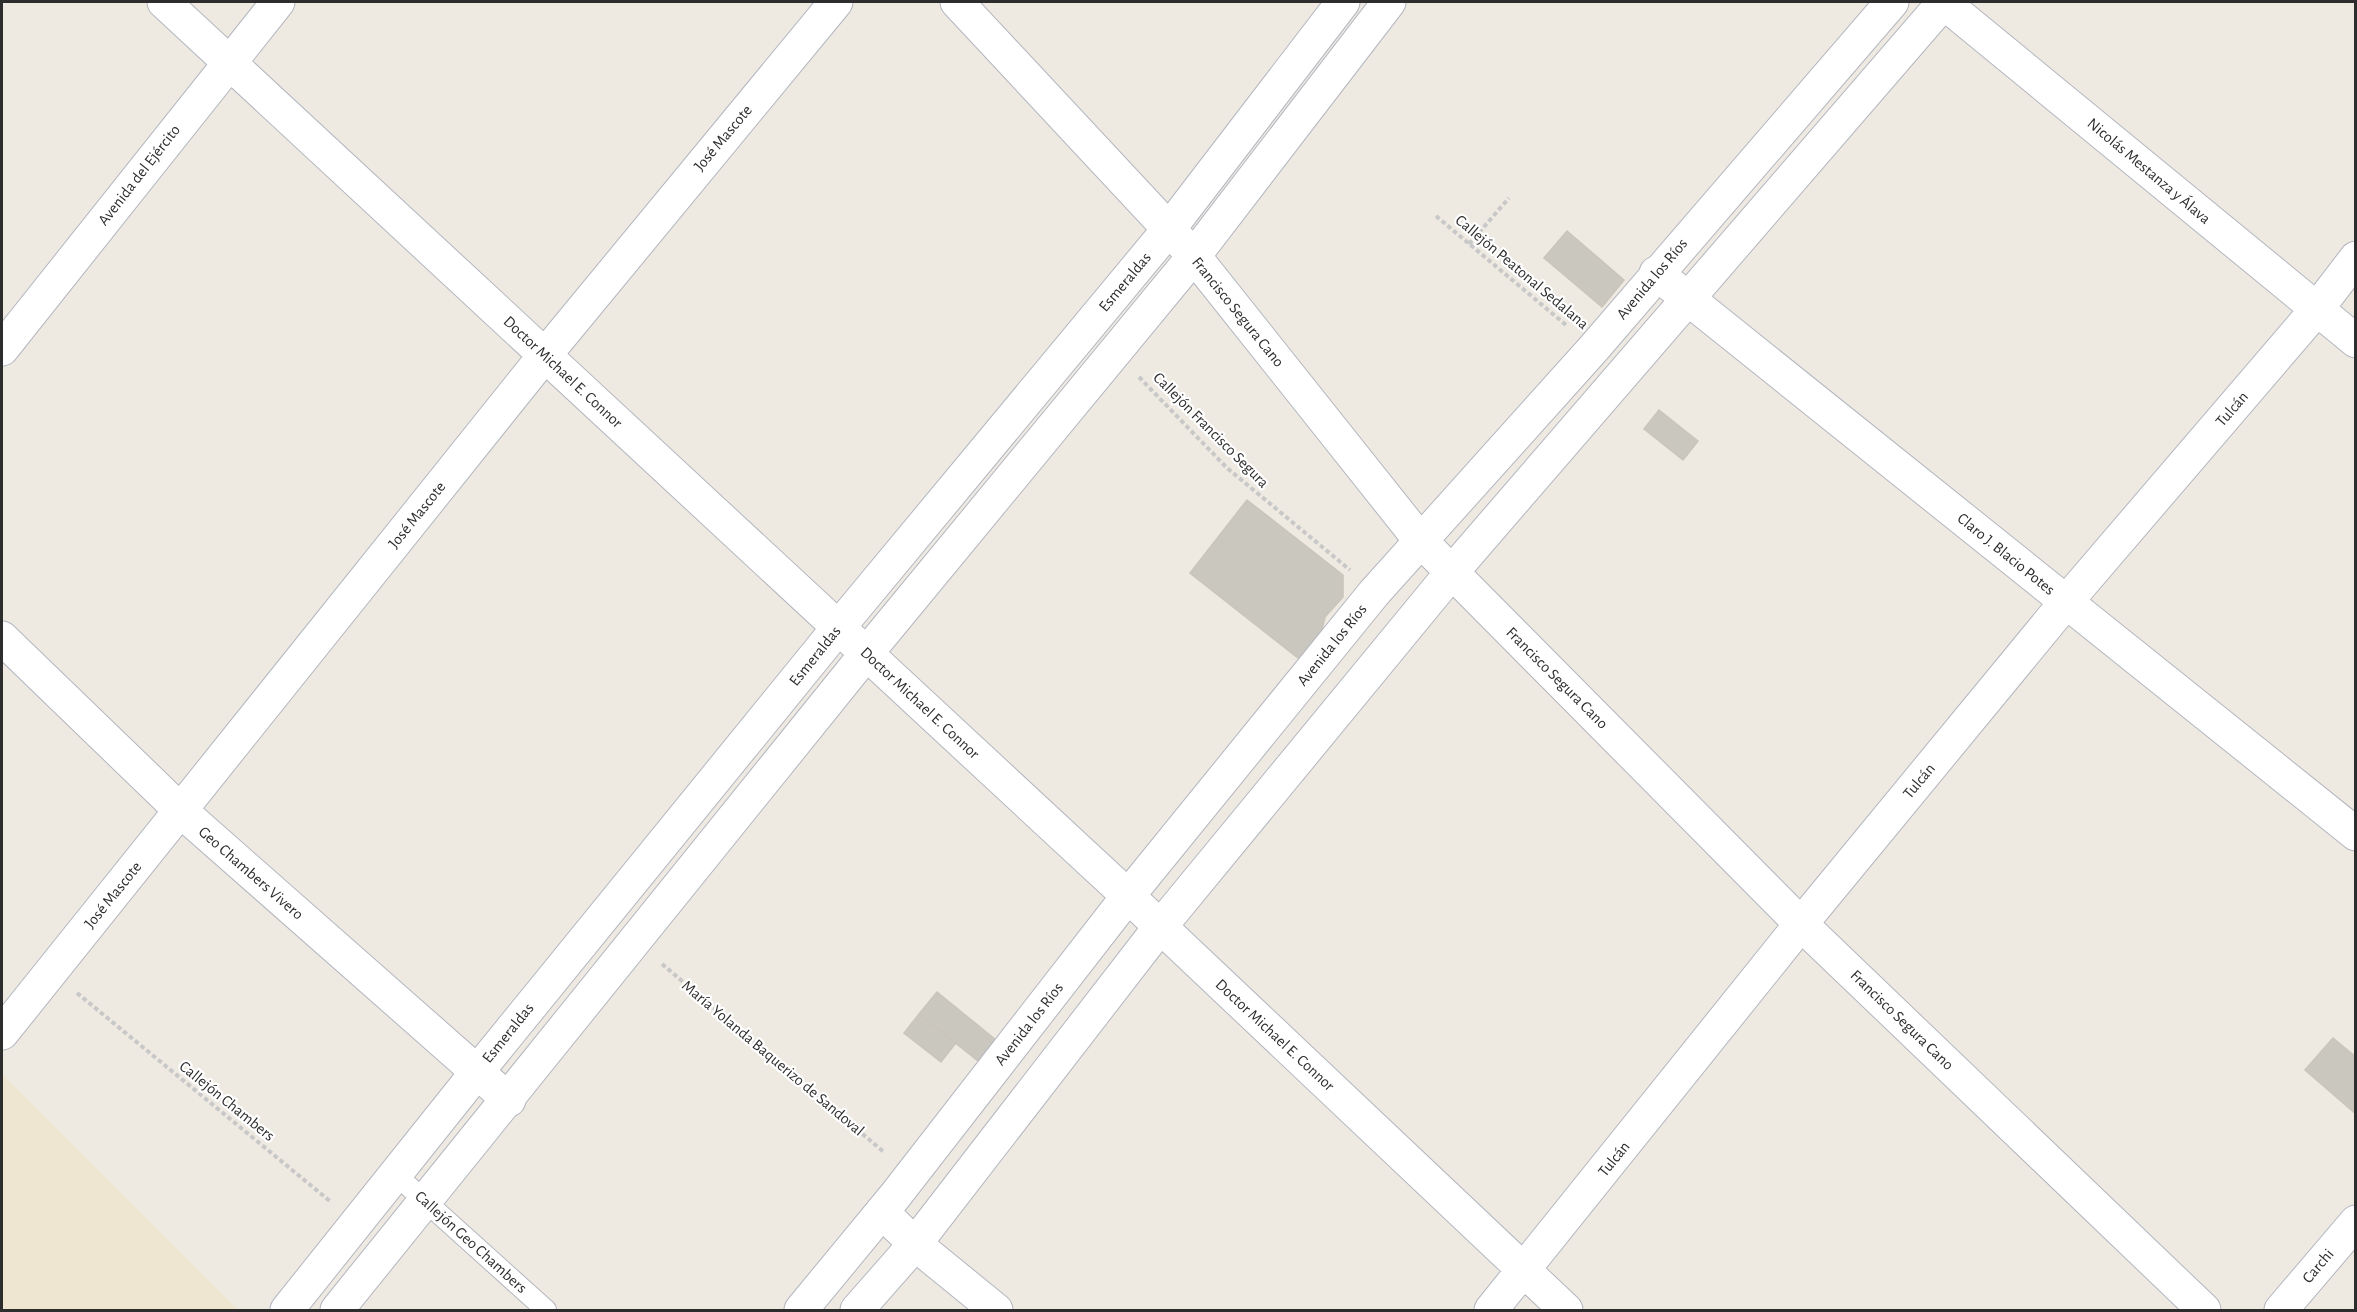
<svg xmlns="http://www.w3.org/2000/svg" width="2357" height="1312" font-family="'Alegreya Sans',sans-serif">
<rect width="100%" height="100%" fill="#eee9e1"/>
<path fill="#eee6d1" d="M 2,1074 L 238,1310 L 2,1310 Z"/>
<path fill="#cac7bf" stroke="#cac5ba" stroke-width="1.5" d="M 1567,231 L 1624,280 L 1602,307 L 1544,258 Z
M 1659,410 L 1698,441 L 1683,460 L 1644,429 Z
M 1247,500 L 1343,575 L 1343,597 L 1325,617 L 1318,647 L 1311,657 L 1298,658 L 1190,573 Z
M 937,992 L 996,1040 L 978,1061 L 919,1014 Z
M 919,1014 L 956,1043 L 941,1062 L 904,1033 Z
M 2333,1038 L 2356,1057 L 2356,1114 L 2305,1070 Z"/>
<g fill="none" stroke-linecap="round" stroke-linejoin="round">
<g stroke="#b4b6c0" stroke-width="22">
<path id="service" d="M 395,1174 L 546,1310"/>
</g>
<g stroke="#b4b6c0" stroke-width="35">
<path id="minor" d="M 164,2 L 1128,896 L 1566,1310
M 1943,2 L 2356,341
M 1656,273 L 2356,834
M 2,349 L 278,2
M 2,638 L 181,811 L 509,1100
M 2,1033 L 545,355 L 836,2
M 882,1212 L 915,1244 L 996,1310
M 1491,1310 L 1801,924 L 2066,602 L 2317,309 L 2356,258"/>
</g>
<g stroke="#b4b6c0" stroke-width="35">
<path id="tertiary" d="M 957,2 L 1194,256 L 1420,540 L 1801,924 L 2204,1310"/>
</g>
<g stroke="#b4b6c0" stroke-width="35">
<path id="secondary" d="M 287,1310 L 477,1072 L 838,628 L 1169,229 L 1343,2
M 337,1310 L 866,654 L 1194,256 L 1389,2
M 801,1310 L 895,1196 L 1128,896 L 1374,593 L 1594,348 L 1892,2
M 857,1310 L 915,1244 L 1160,927 L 1452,572 L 1944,2
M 2281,1310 L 2356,1222"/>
</g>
<path stroke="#c8c8c8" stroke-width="4" stroke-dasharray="4.5 3" stroke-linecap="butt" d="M 1436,216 L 1566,325
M 1469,244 L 1509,198
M 1139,377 L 1227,468 L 1350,570
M 662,964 L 885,1153
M 77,993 L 331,1202"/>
<use href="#service" stroke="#fff" stroke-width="20"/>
<use href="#minor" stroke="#fff" stroke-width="33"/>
<use href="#tertiary" stroke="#fff" stroke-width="33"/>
<use href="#secondary" stroke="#fff" stroke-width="33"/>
</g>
<g text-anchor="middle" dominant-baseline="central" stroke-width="4.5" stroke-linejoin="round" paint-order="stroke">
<g font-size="16" fill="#2d2d2d" stroke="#fff">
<text transform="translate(723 138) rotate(-50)">José Mascote</text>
<text transform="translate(2149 171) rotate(40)">Nicolás Mestanza y Álava</text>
<text transform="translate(139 175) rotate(-52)">Avenida del Ejército</text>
<text transform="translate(1522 272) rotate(40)">Callejón Peatonal Sedalana</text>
<text transform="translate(1652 279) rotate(-50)">Avenida los Ríos</text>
<text transform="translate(1125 282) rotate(-50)">Esmeraldas</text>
<text transform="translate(1238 312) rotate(51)">Francisco Segura Cano</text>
<text transform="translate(563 372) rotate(43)">Doctor Michael E. Connor</text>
<text transform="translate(2232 409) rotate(-49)">Tulcán</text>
<text transform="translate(1211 430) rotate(45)">Callejón Francisco Segura</text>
<text transform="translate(417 515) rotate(-51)">José Mascote</text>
<text transform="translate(2006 554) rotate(39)">Claro J. Blacio Potes</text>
<text transform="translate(1332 645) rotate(-51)">Avenida los Ríos</text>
<text transform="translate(815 656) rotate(-51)">Esmeraldas</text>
<text transform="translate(1557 678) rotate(45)">Francisco Segura Cano</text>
<text transform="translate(920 703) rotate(43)">Doctor Michael E. Connor</text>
<text transform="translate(1919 781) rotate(-50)">Tulcán</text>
<text transform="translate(251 873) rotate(41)">Geo Chambers Vivero</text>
<text transform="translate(113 895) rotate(-51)">José Mascote</text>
<text transform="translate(1902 1020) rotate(44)">Francisco Segura Cano</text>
<text transform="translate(1029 1024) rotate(-52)">Avenida los Ríos</text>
<text transform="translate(508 1033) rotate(-51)">Esmeraldas</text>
<text transform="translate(1275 1035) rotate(43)">Doctor Michael E. Connor</text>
<text transform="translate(773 1058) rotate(40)">María Yolanda Baquerizo de Sandoval</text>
<text transform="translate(227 1101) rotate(39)">Callejón Chambers</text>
<text transform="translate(1614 1159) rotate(-51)">Tulcán</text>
<text transform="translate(471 1242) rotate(42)">Callejón Geo Chambers</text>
<text transform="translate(2318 1266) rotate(-50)">Carchi</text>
</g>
</g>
<rect width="2357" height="1312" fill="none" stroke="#2d2d2d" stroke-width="6"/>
</svg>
